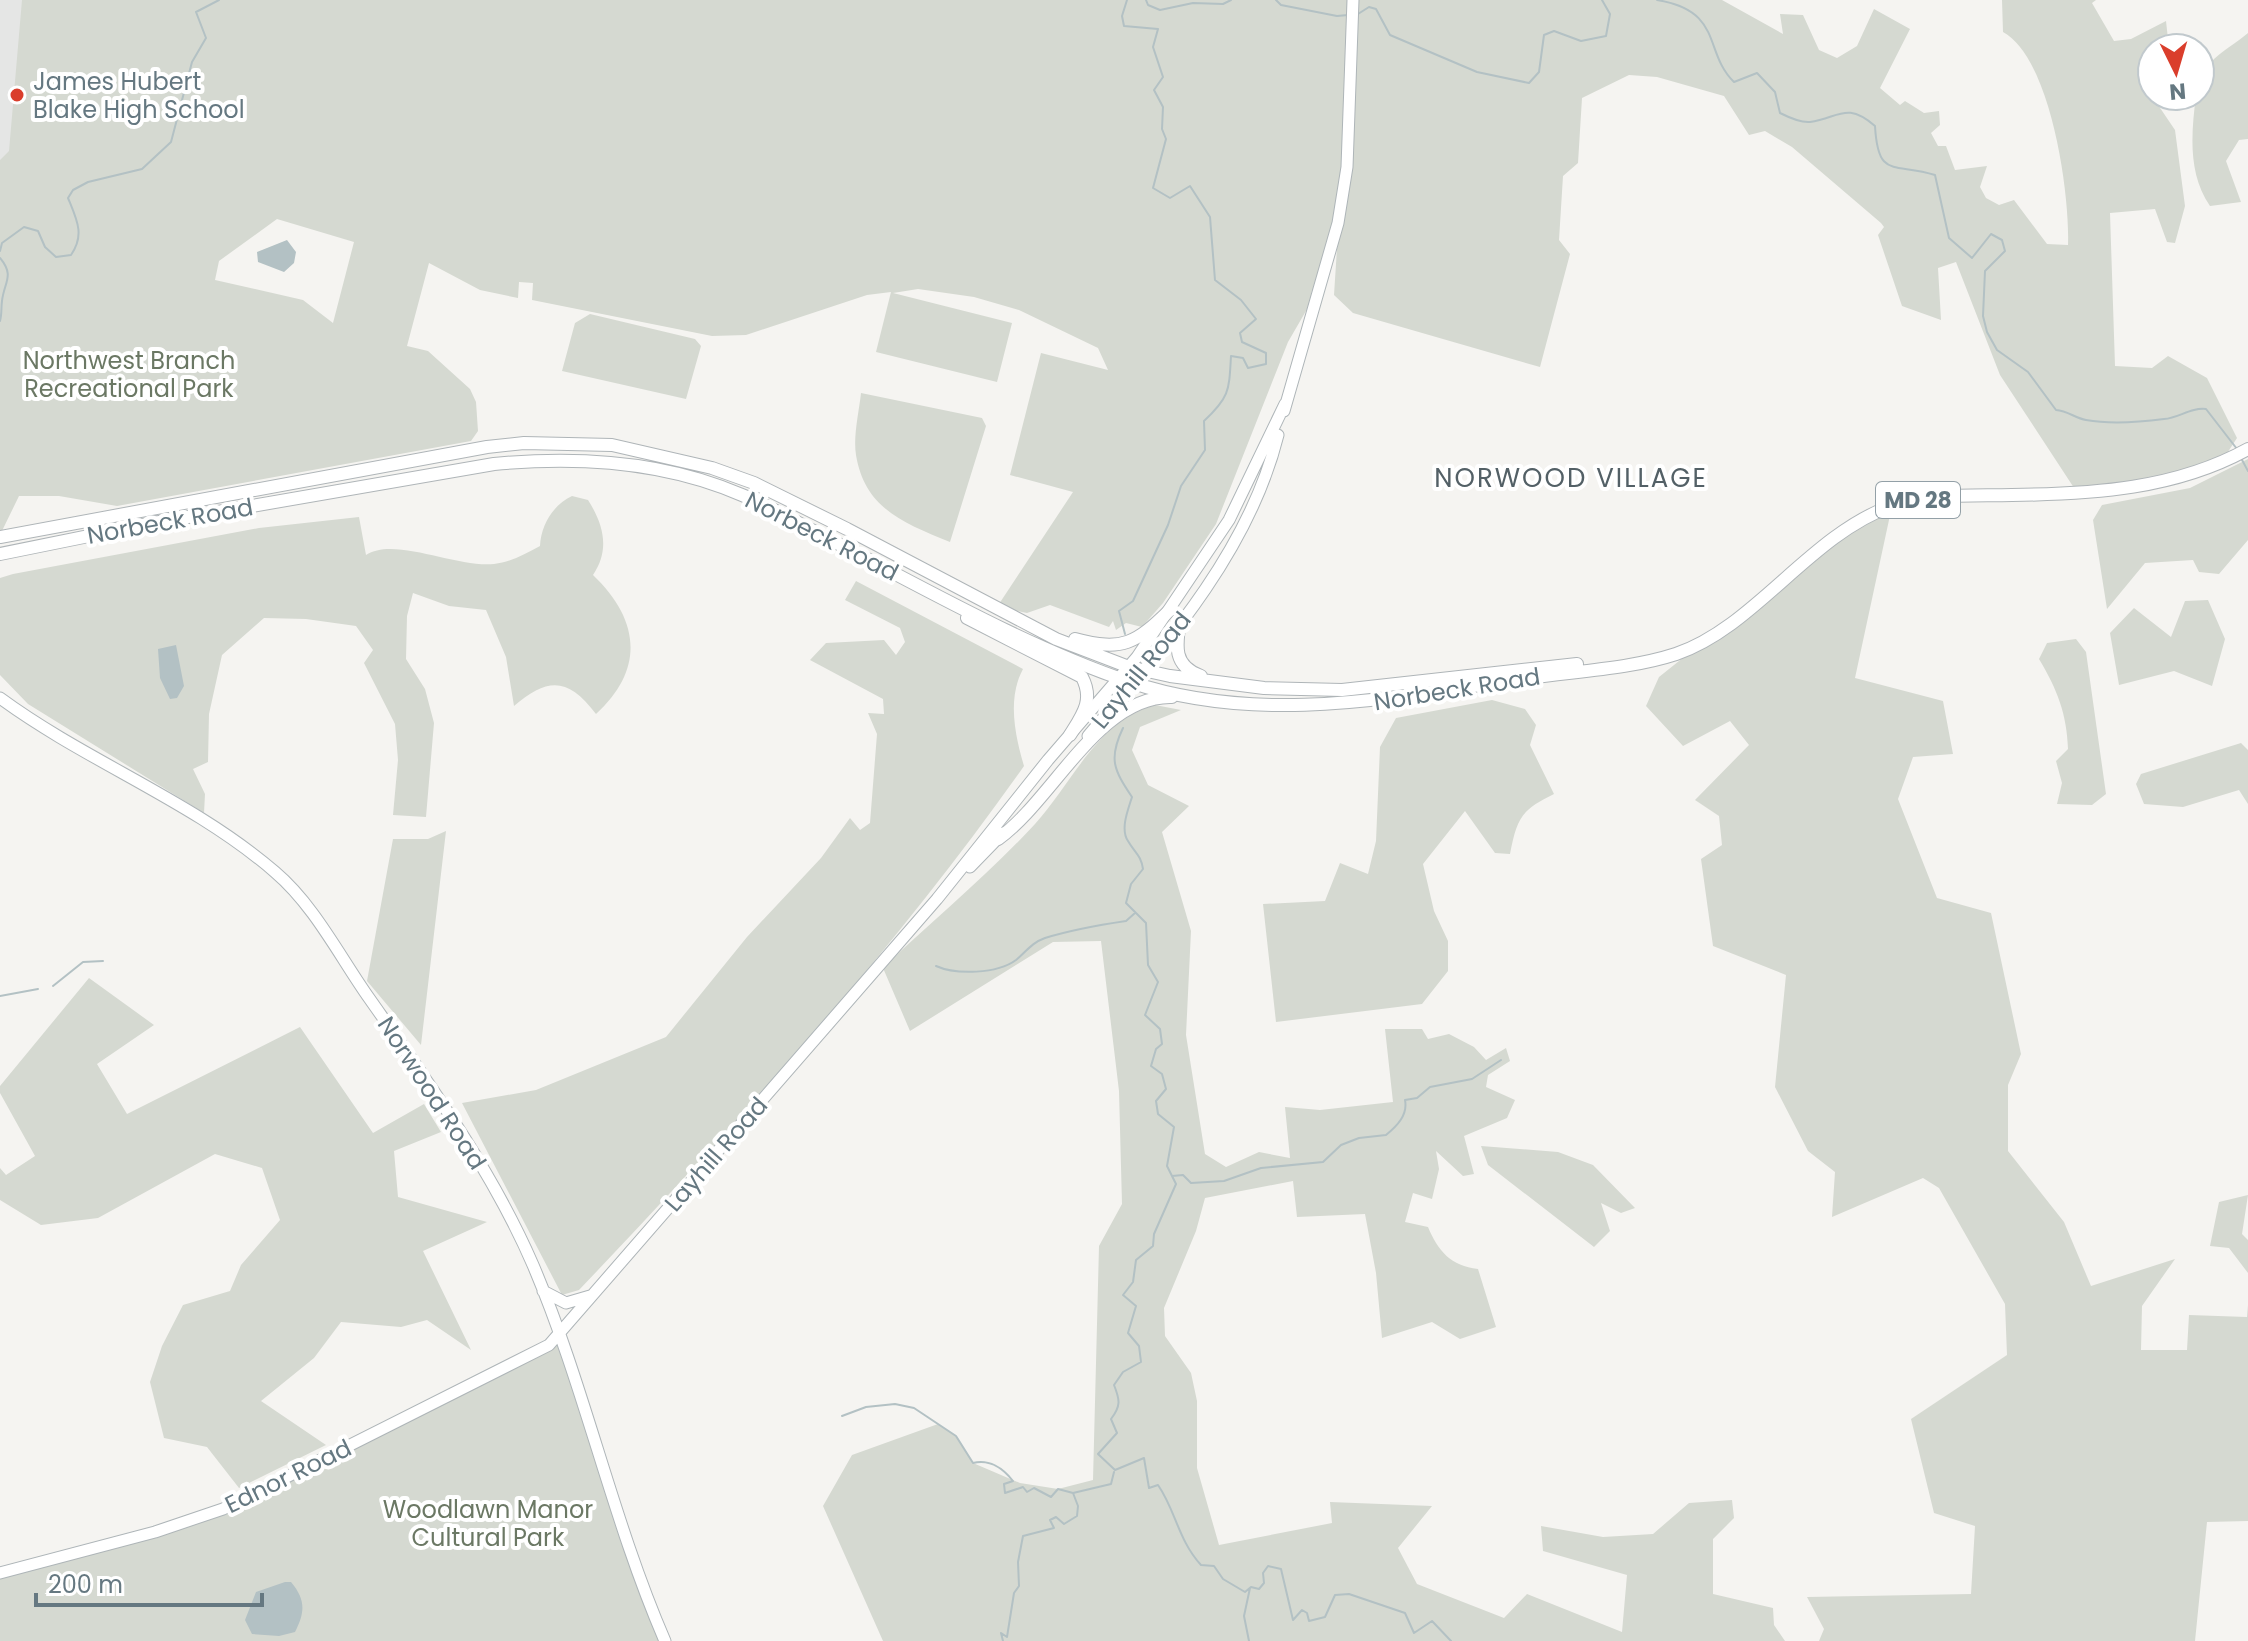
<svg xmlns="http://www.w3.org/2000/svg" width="2248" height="1641" font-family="Poppins,sans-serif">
<rect width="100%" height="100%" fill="#f5f4f1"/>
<path fill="#e5e6e5" d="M 0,0 L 40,0 L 29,196 L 0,190 Z"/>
<path fill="#d5d9d1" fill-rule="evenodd" d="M 22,0 L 1351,0 L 1342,179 L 1318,290 L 1312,290 L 1310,304 L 1288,342 L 1216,524 L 1163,603 L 1142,627 L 1126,623 L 1116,630 L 1113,621 L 1109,627 L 1050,605 L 1027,613 L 997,607 L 1073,492 L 1010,475 L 1041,353 L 1108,370 L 1098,348 L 1019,310 L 974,297 L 918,289 L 893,293 L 1012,323 L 997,382 L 876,352 L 891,292 L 867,295 L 746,335 L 712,336 L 532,300 L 533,283 L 519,282 L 518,298 L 480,290 L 429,263 L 407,346 L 428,351 L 470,389 L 476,402 L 478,431 L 471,441 L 117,506 L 59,496 L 19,496 L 0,535 L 0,160 L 9,151 ZM 277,219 L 354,242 L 333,323 L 303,300 L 215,280 L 219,261 Z
M 1353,0 L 1722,0 L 1783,34 L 1780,14 L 1803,15 L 1819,50 L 1837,58 L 1857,46 L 1874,9 L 1910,29 L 1880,88 L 1900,105 L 1905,101 L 1924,113 L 1939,111 L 1940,125 L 1931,133 L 1938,146 L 1946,146 L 1955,170 L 1987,166 L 1980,187 L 1986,198 L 1999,205 L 2014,200 L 2047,244 L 2068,245 C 2070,194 2051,58 2003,32 L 2002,0 L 2096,0 L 2092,3 L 2114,41 L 2131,39 L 2166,21 L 2169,48 L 2152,48 L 2152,96 L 2175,130 L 2185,206 L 2175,243 L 2167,242 L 2155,209 L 2110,213 L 2115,366 L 2152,368 L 2168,356 L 2207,378 L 2237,438 L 2220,464 L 2078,494 L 2000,375 L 1956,262 L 1938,268 L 1941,320 L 1902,306 L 1878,235 L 1884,227 L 1881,223 L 1792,147 L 1765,131 L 1749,135 L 1724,96 L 1657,77 L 1629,75 L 1582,98 L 1578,163 L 1563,176 L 1559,240 L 1570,254 L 1540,367 L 1353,313 L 1334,295 Z
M 2248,33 L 2248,139 L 2239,140 L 2226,161 L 2241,202 L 2210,206 C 2188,174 2191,134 2196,96 L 2200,96 C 2200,59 2223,54 2248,33 Z
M 590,314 L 695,339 L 701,346 L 686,399 L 562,371 L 575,323 Z
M 861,393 L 982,418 L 986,426 L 950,542 C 904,523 865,509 856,455 C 853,436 859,412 861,393 Z
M 2248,459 L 2248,540 L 2219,574 L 2199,572 L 2193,560 L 2145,563 L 2107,609 L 2093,520 L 2102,505 L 2190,488 Z
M 572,496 L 588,500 C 604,525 610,550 593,575 C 640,620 645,669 596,714 C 568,677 548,677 514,706 L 506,657 L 486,610 L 449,606 L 413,593 L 407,616 L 406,659 L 425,689 L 434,723 L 426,817 L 393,815 L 398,760 L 395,724 L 364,663 L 373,650 L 356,626 L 306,619 L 264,618 L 222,655 L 209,714 L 208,762 L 193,769 L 205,794 L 204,813 L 28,704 L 0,675 L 0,578 L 13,574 L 259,528 L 359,517 L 366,555 C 394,536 457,568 494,564 C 511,562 525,554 540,546 C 541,525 553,505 572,496 Z
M 1892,506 L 1855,678 L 1943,701 L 1953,754 L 1913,757 L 1898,799 L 1937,898 L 1991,913 L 2021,1054 L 2008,1085 L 2008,1151 L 2064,1222 L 2091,1286 L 2175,1259 L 2142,1306 L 2141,1350 L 2187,1350 L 2189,1315 L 2247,1317 L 2248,1305 L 2248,1521 L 2207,1522 L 2195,1641 L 1819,1641 L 1824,1629 L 1807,1597 L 1971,1594 L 1975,1526 L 1934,1513 L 1911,1419 L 2007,1355 L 2005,1304 L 1939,1188 L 1923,1178 L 1832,1217 L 1835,1172 L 1808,1151 L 1775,1087 L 1786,975 L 1713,946 L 1701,859 L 1722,845 L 1719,816 L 1695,800 L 1749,745 L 1730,721 L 1683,746 L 1646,706 L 1659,677 L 1794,569 Z
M 856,581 L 1023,669 C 1007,699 1015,735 1024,766 C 892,953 737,1124 579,1290 L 562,1295 L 462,1103 L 536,1090 L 666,1037 L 747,937 L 821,858 L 850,818 L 860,830 L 870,823 L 877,734 L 868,713 L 884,714 L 883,699 L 810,660 L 826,643 L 884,640 L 896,655 L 905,642 L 900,628 L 845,600 Z
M 2208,600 L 2225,639 L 2212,686 L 2174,671 L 2119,685 L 2110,633 L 2134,608 L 2171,637 L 2185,601 Z
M 2076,639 L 2086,652 L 2106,794 L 2092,805 L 2057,804 L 2062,783 L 2056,761 L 2068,749 C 2067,714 2057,689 2039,659 L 2047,643 Z
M 1492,700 L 1525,709 L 1536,725 L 1530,745 L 1554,794 C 1521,810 1517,818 1510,854 L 1495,853 L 1465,811 L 1423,864 L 1434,911 L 1448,941 L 1448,971 L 1422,1004 L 1276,1022 L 1263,904 L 1325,901 L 1340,863 L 1368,874 L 1376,841 L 1380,747 L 1396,718 Z
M 1155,705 L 1181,710 L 1140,727 L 1132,750 L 1148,785 L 1189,806 L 1162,832 L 1191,931 L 1186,1035 L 1205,1154 L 1226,1167 L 1259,1152 L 1290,1158 L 1285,1107 L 1320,1110 L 1393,1102 L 1385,1029 L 1422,1029 L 1428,1039 L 1449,1034 L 1474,1047 L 1486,1060 L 1506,1048 L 1510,1061 L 1488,1075 L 1486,1087 L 1515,1100 L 1507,1118 L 1464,1136 L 1474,1174 L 1463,1176 L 1436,1151 L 1439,1169 L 1432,1199 L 1413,1193 L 1405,1222 L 1428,1227 C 1438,1251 1451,1266 1478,1269 L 1496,1327 L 1460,1339 L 1432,1322 L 1382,1338 L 1376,1273 L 1365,1214 L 1297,1217 L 1293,1181 L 1205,1198 L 1196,1231 L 1164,1308 L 1165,1336 L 1191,1373 L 1197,1401 L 1197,1468 L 1219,1545 L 1332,1523 L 1330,1502 L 1432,1506 L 1398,1548 L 1417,1584 L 1504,1618 L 1527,1594 L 1622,1632 L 1627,1575 L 1543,1551 L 1541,1526 L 1603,1537 L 1653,1534 L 1689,1503 L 1732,1500 L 1734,1518 L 1713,1539 L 1713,1594 L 1773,1608 L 1774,1625 L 1785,1641 L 883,1641 L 823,1506 L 852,1455 L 938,1424 L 956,1436 L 973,1463 L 1020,1483 L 1058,1489 L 1093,1480 L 1099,1246 L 1122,1204 L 1119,1091 L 1101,941 L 1053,942 L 910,1031 L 883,968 C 933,920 988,875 1035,824 C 1073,782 1097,721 1155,705 Z
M 2241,743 L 2248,750 L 2248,804 L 2239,790 L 2183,807 L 2144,804 L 2136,784 L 2141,774 Z
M 446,831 L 421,1045 L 367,981 L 393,839 L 428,839 Z
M 89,978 L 154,1025 L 97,1064 L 127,1114 L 300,1027 L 373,1133 L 424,1104 L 441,1132 L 394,1151 L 398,1197 L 487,1222 L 423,1251 L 471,1350 L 427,1320 L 401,1327 L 341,1322 L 314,1358 L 261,1401 L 326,1445 L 239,1488 L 207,1447 L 164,1438 L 150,1382 L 162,1346 L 183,1305 L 230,1291 L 241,1265 L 280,1220 L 262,1168 L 215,1154 L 98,1218 L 41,1225 L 0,1200 L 0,1168 L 6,1175 L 35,1156 L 0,1093 L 0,1086 Z
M 1481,1146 L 1558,1152 L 1593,1165 L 1635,1208 L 1621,1213 L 1601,1203 L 1610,1231 L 1594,1247 L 1488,1165 Z
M 2248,1195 L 2242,1234 L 2248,1240 L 2248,1273 L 2229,1248 L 2210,1246 L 2219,1202 Z
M 558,1336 L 665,1641 L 0,1641 L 0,1572 L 196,1520 Z"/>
<path fill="#b3c1c4" d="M 287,240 L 296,252 L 294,263 L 284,272 L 258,262 L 257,252 Z
M 176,645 L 184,686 L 177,698 L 170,699 L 160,678 L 158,649 Z
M 285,1582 L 291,1582 C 306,1600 305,1612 295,1632 L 279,1636 L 252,1634 L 245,1620 L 256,1592 Z"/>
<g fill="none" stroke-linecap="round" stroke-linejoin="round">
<path stroke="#b3c1c4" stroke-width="2" d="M 1146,0 L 1148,5 L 1160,10 L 1193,3 L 1223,4 L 1231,0
M 1276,0 L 1281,5 L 1337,16 L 1348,15
M 1657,0 C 1724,11 1703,52 1734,82 L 1757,73 L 1775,92 L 1780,113 C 1788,117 1800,123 1810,122 C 1839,118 1846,101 1875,126 C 1878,180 1894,162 1935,175 L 1949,238 L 1972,258 L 1991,234 L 2002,240 L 2005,251 L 1985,271 L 1983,316 L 1987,332 L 1997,350 L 2028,372 L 2056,410 C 2068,411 2075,418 2086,420 C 2108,424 2141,422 2164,419 C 2179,418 2191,407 2206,409 L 2237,449
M 1358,14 L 1369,7 L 1376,9 L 1390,35 L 1477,72 L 1529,83 L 1539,72 L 1544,35 L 1554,31 L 1581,41 L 1606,36 L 1610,14 L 1602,0
M 0,251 L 2,243 L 24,227 L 38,231 L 45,247 L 56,257 L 71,255 C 85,235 77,220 68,198 L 73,190 L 88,182 L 142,169 L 171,142 L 192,62 L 206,38 L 196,12 L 219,0
M 0,258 C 15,276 4,282 2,301 C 1,308 2,314 0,321
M 2241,458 L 2248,471
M 1125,634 L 1119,611 L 1133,601 L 1168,525 L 1181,486 L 1205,450 L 1204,421 C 1230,397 1229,390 1231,356 L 1243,358 L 1248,368 L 1266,364 L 1266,353 L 1242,342 L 1240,333 L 1256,319 L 1241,300 L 1215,280 L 1210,217 L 1190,186 L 1170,198 L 1153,188 L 1166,139 L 1162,129 L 1163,107 L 1154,90 L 1163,77 L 1153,47 L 1158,29 L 1124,26 L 1122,16 L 1127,0
M 1123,728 C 1108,759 1114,770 1132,797 C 1128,810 1120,829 1128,841 C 1135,853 1141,855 1143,869 L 1131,884 L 1126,903 L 1146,923 L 1148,965 L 1158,982 L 1145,1015 L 1160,1029 L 1162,1044 L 1156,1049 L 1151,1066 L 1162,1074 L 1166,1089 L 1156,1101 L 1158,1114 L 1174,1127 L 1167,1166 L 1176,1184 L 1154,1234 L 1153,1246 L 1136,1260 L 1133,1282 L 1123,1295 L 1136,1306 L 1128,1333 L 1139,1346 L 1141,1362 L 1123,1372 L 1114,1385 C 1120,1400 1121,1406 1111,1419 L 1117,1433 L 1098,1454 L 1115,1470 L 1144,1458 L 1149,1488 L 1158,1485 C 1176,1511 1178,1540 1201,1565 L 1214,1566 L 1223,1579 L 1245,1592 L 1251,1587 L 1259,1589 L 1264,1583 L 1263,1573 L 1268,1566 L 1281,1569 L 1293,1620 L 1302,1610 L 1307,1613 L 1309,1621 L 1325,1617 L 1335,1595 L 1349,1594 L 1405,1613 L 1414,1633 L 1432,1621 L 1451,1641
M 936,966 C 956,975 997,974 1016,960 C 1026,952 1031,943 1045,938 C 1071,930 1099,925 1126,921 L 1135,913
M 53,986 L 83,962 L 103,961
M 0,996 L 38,989
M 1172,1176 L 1183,1175 L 1191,1183 L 1224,1181 L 1261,1168 L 1323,1162 L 1341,1145 L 1359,1138 L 1386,1135 C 1397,1126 1408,1115 1405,1100 L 1417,1098 L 1430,1087 L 1472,1079 L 1501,1060
M 842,1416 L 866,1407 L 895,1404 L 914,1408 L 956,1436 L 973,1463 C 989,1459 1003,1468 1013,1481 L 1004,1484 L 1005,1493 L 1023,1487 L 1027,1492 L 1034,1488 L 1051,1497 L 1058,1489 L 1073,1493
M 1003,1641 L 1001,1633 L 1007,1637 L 1014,1593 L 1019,1586 L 1018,1562 L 1023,1536 L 1054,1528 L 1050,1520 L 1056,1517 L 1064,1524 L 1077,1516 L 1078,1506 L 1073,1493 L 1111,1484 L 1114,1472
M 1249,1641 L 1244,1616 L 1250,1588"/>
<g stroke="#aeb5b8" stroke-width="13">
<path id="secondary" d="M 1284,411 L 1338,223 L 1347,167 L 1353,0
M 0,698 C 87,762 193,801 275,872 C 314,905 340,957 369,998 C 428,1082 492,1170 533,1265 C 585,1387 612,1519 665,1641
M 1088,736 C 1164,647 1249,552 1278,435
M 970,867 L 1003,833
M 543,1291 L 566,1303 L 590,1296
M 0,1573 L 155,1532 L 223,1509 L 549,1345 L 937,899 L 1048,760 L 1137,657 L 1229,520 L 1285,404"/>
</g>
<g stroke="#afb5b8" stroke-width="14">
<path id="primary" d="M 0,537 L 487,447 L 524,443 L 612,445 L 712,468 L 754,483 L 847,529 L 1056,639 L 1129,667 L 1170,676 L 1264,688 L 1342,690 L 1577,664
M 0,554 L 148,524 L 494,464 C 577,456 664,461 742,495 C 771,507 798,523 825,537 C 924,588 1024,646 1130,682 C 1262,726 1395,697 1528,678 C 1576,671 1630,669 1676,654 C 1755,627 1809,536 1891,506 C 1929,493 1972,496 2012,495 C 2093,494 2176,489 2248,449
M 967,618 L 1082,677 C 1094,700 1083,714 1070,735
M 1180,621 C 1176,646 1173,666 1201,676
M 1075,639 C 1123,652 1136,643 1170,610
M 998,839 C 1053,800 1099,695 1172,697"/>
</g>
<use href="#secondary" stroke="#fff" stroke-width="11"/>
<use href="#primary" stroke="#fff" stroke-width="12"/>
</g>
<circle fill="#da3e2c" stroke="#fff" stroke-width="3" cx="17" cy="95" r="8"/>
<g text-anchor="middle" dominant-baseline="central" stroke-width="8" stroke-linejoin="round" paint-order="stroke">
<rect fill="#fff" stroke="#93a0a7" stroke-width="2" x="1876" y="482" width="84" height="36" rx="6"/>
<g font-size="22" font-weight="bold" fill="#657881">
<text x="1918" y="500">MD 28</text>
</g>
<g font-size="24" fill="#657881" stroke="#fff" text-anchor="start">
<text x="33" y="81">James Hubert<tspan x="33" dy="28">Blake High School</tspan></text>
</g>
<g font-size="24" fill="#6b7864" stroke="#fff">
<text x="129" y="360">Northwest Branch<tspan x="129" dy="28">Recreational Park</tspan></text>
<text x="488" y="1509">Woodlawn Manor<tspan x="488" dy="28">Cultural Park</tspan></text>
</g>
<g font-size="24" fill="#657881" stroke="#fff">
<text transform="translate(170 521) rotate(-10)">Norbeck Road</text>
<text transform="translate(822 536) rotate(27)">Norbeck Road</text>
<text transform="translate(1141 670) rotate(-51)">Layhill Road</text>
<text transform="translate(1457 689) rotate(-9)">Norbeck Road</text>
<text transform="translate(432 1093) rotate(57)">Norwood Road</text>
<text transform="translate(716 1154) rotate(-49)">Layhill Road</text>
<text transform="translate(288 1476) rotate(-26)">Ednor Road</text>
</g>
<g font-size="26" letter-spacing="2" fill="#536066" stroke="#fff">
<text x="1571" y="478">NORWOOD VILLAGE</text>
</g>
</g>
<g transform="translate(2176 72) rotate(175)"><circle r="38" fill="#ffffff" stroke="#c1c9cd" stroke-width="2"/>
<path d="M0-6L14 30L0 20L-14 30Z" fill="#da3e2c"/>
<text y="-12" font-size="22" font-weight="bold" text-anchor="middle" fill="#657881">N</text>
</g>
<path d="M36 1593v12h226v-12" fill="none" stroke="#657881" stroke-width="4"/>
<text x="48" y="1593" font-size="24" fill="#657881" stroke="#ffffff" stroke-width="6" paint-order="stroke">200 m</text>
</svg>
